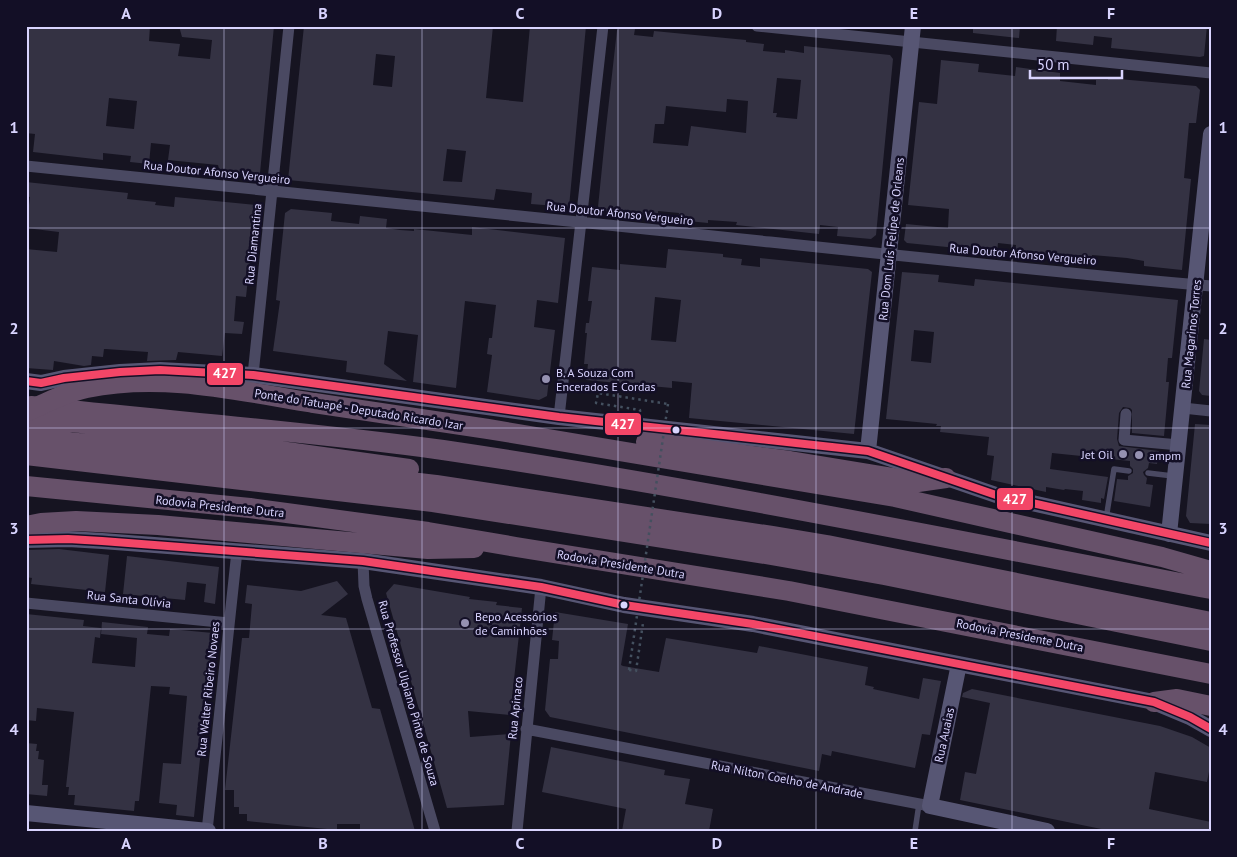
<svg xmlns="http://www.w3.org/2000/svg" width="1237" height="857" font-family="'PT Sans',sans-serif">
<rect width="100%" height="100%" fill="#161421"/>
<path fill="#343243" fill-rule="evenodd" d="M 26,26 L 150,26 L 149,41 L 180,44 L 178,56 L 210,59 L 212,40 L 182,37 L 179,26 L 274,26 L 260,173 L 257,176 L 220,172 L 218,165 L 168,160 L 170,145 L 151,143 L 149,164 L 130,162 L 131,156 L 103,153 L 103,160 L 33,152 L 35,134 L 26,133 ZM 109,98 L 137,101 L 134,129 L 106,126 Z
M 304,26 L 493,26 L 486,98 L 523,102 L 530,26 L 586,26 L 569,207 L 531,204 L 532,193 L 496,189 L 494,200 L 288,180 ZM 376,54 L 395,56 L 392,87 L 373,85 ZM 447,149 L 466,151 L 462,182 L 443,181 Z
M 973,26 L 1020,26 L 1019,38 L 973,33 Z
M 1057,26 L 1207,26 L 1204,56 L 1200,57 L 1111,48 L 1112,38 L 1094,36 L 1093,45 L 1056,41 Z
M 620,28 L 635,29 L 634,35 L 653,37 L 654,31 L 746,40 L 746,42 L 764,44 L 763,51 L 785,53 L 785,50 L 804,53 L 804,46 L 890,55 L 893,59 L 876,235 L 871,239 L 837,236 L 838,227 L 820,225 L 819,234 L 736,225 L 737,222 L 708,220 L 708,223 L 678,220 L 679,213 L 658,211 L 658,218 L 601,211 L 598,207 L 606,128 L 617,30 ZM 777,78 L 801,80 L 797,119 L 776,117 L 777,113 L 773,113 ZM 727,99 L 748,101 L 746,133 L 691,126 L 688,146 L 653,143 L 655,124 L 664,124 L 666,106 L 726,112 Z
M 941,60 L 979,64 L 978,72 L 1015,76 L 1016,67 L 1060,73 L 1060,81 L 1096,85 L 1096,80 L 1108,80 L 1108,78 L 1196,86 L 1200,90 L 1196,123 L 1189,123 L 1184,178 L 1191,179 L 1182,270 L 1144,266 L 1144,261 L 1127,258 L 1092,255 L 1091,261 L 1015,253 L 1016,245 L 998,243 L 997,252 L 907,243 L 904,240 L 906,224 L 948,228 L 949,209 L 908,205 L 919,102 L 937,104 Z
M 26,182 L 128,193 L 127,199 L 156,202 L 155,205 L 174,207 L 175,197 L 256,205 L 246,297 L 236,296 L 234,321 L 244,322 L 242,334 L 225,333 L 222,356 L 178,352 L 176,360 L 147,361 L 148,352 L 106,349 L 104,349 L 103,357 L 92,356 L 91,365 L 84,366 L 54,361 L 53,370 L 26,368 L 26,249 L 57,252 L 59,232 L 26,228 L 30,197 L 26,196 Z
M 291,209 L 332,213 L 331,221 L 359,224 L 360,216 L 387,219 L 386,228 L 400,230 L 414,231 L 414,229 L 472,235 L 472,227 L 565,238 L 558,303 L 537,300 L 534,327 L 555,330 L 547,396 L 539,400 L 487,392 L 492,355 L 487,354 L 489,338 L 492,338 L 496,305 L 465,301 L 456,388 L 413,382 L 418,335 L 388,331 L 384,364 L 407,381 L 346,372 L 347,361 L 273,351 L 280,301 L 276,300 L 285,213 Z
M 668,249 L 723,254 L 723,257 L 742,259 L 741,265 L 760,267 L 760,258 L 868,269 L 872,272 L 854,434 L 689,418 L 692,383 L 672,381 L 672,388 L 586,380 L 588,364 L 584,364 L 587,333 L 585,333 L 586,323 L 589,323 L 592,301 L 588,301 L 592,267 L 620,270 L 620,264 L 666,268 ZM 655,297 L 681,300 L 676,342 L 651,340 Z
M 902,272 L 939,275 L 938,282 L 974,286 L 975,279 L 1178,300 L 1172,358 L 1168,358 L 1166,382 L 1169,382 L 1164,436 L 1132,433 L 1132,410 L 1130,408 L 1123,407 L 1119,413 L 1117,439 L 1119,446 L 1159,451 L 1157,464 L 1149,463 L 1148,468 L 1143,472 L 1144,475 L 1147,478 L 1146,484 L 1153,485 L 1150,507 L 1114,501 L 1117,479 L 1128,480 L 1128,476 L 1133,473 L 1133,469 L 1130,466 L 1130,461 L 1052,453 L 1050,469 L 1108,477 L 1104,499 L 1101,498 L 1101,503 L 1082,500 L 1083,491 L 1065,489 L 1064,490 L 1046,487 L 1046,492 L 991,480 L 994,456 L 987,455 L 989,437 L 940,432 L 941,426 L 936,426 L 937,424 L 886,419 ZM 914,330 L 934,332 L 931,363 L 911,361 Z
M 1204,339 L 1211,340 L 1211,396 L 1202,395 L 1199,391 Z
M 1195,424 L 1211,425 L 1211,524 L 1190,523 L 1186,516 Z
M 59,549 L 109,555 L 105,592 L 31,584 L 32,578 L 26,577 L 26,550 Z
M 127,556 L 219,567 L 215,604 L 204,602 L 206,584 L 187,582 L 185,600 L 123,594 Z
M 337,581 L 348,594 L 321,615 L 346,618 L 372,708 L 380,709 L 415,831 L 360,831 L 360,824 L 337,824 L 337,830 L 247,821 L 247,814 L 239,814 L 239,807 L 234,807 L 234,790 L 225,790 L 242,638 L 249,638 L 252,604 L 245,603 L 247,585 L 301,591 Z
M 394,584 L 470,597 L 469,599 L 497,602 L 496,605 L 522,608 L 510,715 L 468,711 L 470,737 L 511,734 L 504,805 L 447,808 L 386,593 Z
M 555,612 L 628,624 L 621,665 L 623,666 L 659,672 L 666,638 L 757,653 L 759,646 L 868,667 L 865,685 L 874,687 L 873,689 L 919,699 L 923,678 L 941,681 L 930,735 L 922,734 L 915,768 L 832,751 L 831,756 L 822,754 L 819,771 L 550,717 L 545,710 L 550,659 L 558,659 L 559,641 L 552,640 Z
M 26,614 L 84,620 L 83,626 L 101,628 L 100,638 L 95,637 L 92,663 L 135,667 L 137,638 L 101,634 L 102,622 L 148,627 L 147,634 L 169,636 L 170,629 L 213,633 L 194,817 L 176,815 L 177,805 L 159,803 L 163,763 L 181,764 L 187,696 L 169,694 L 170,687 L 151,686 L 139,801 L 135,801 L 134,811 L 74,805 L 75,795 L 68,795 L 69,787 L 66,787 L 74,712 L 37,708 L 36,721 L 26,720 Z
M 972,689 L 1160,726 L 1192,737 L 1211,748 L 1211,761 L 1207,782 L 1155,772 L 1149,809 L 1211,822 L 1211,831 L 1111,831 L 960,800 L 965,772 L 976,774 L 990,703 L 962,697 L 963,693 Z
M 26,743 L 37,744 L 36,751 L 39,751 L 38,759 L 44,760 L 42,785 L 48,785 L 47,796 L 26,794 Z
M 551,747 L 665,770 L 664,775 L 690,779 L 685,804 L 713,809 L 709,831 L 622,831 L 626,809 L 542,792 Z"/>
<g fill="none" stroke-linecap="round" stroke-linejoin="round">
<path stroke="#44505f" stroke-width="2.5" stroke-dasharray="2.5 4" stroke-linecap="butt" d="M 640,412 L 640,410 L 596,403 L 598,393 L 668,404
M 629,670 L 636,671 L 643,623"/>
<path stroke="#4a4962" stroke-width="5.5" d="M 1148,473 L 1173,476
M 1106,519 L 1114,469 L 1129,471
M 915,831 L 919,804"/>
<path stroke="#4a4962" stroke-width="11" d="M 757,26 L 1211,73
M 26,166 C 217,186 407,204 598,224 C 802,245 1006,268 1211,286
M 253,375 L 289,26
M 1183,408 L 1211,411
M 1126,414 L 1124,440 L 1179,445
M 559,417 L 603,26
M 363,561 L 364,586 L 367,599 L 435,831
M 26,603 L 229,623
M 526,729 L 930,806
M 207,831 L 237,551
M 517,831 L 541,587"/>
<path stroke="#575674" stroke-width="16" d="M 26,381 L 41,383 L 64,378 L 120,372 L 160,370 L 253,375 L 559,417 L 868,451 L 996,495 L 1211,543
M 868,451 L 913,26
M 1169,534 L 1211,134
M 26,540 L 68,539 L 102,541 L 363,561 L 541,587 L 624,605 L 753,624 L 1154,702 L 1190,717 L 1211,729
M 959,664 L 930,806 L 1047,831
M 26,813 L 208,831"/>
<path stroke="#67516a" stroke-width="20" d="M 314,403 L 488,429 L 895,497 L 1162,557 L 1211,571
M 31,406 C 168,421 306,431 443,450 C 700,488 955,540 1211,589
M 26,426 L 45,422 L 74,422 L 409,469
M 26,437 L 436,485 L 772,536 L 827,545 L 1211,622
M 646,442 L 790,461 L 918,482 L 946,478
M 26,455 L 433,502 L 778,556 L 884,575 L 1211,641
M 26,486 L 250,508 L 428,532 L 516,547 L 789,591 L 1211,674
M 26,526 L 41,523 L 76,521 L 158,525 L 428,549 L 474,548
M 1154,702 L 1177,699 L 1211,706"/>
<path stroke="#44505f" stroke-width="2.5" stroke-dasharray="2.5 4" stroke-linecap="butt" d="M 629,670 L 668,404"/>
<path stroke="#67516a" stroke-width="20" d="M 26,412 C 46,403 66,392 87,388 C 162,372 239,391 314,403"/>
<g stroke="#130f26" stroke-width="11">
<path id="bus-1" d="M 26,381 L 41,383 L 64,378 L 120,372 L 160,370 L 253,375 L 559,417 L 868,451 L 996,495 L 1211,543
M 26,540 L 68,539 L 102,541 L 363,561 L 541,587 L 624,605 L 753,624 L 1154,702 L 1190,717 L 1211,729"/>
</g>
<use href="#bus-1" stroke="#f34667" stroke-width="8"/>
</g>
<path fill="none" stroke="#d9d4ff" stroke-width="1" stroke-opacity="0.55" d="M 224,26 L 224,831M 422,26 L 422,831M 618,26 L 618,831M 816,26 L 816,831M 1012,26 L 1012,831M 26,228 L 1211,228M 26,428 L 1211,428M 26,629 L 1211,629"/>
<g fill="#9591b1" stroke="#130f26" stroke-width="2">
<circle cx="546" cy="379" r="5"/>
<circle cx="1123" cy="454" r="5"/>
<circle cx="1139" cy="455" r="5"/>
<circle cx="465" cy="623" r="5"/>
</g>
<g fill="#d9d4ff" stroke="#130f26" stroke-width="2">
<circle cx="676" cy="430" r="4.5"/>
<circle cx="624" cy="605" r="4.5"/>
</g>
<g text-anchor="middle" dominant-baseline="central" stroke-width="5" stroke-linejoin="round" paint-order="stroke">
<g font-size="12" fill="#d9d4ff" stroke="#130f26">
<text transform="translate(217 172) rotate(6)">Rua Doutor Afonso Vergueiro</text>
<text transform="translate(620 213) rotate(6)">Rua Doutor Afonso Vergueiro</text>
<text transform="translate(891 239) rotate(-84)">Rua Dom Luís Felipe de Orleans</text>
<text transform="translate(253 244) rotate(-84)">Rua Diamantina</text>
<text transform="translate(1023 254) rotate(5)">Rua Doutor Afonso Vergueiro</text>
<text transform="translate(1191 334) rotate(-84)">Rua Magarinos Torres</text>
<text transform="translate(359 409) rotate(9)">Ponte do Tatuapé - Deputado Ricardo Izar</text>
<text transform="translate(220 506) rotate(6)">Rodovia Presidente Dutra</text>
<text transform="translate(621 564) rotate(9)">Rodovia Presidente Dutra</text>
<text transform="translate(129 599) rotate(6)">Rua Santa Olívia</text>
<text transform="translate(1020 635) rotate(11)">Rodovia Presidente Dutra</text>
<text transform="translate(208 689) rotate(-84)">Rua Walter Ribeiro Novaes</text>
<text transform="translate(409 693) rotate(74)">Rua Professor Ulpiano Pinto de Souza</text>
<text transform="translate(515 708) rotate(-84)">Rua Apinaco</text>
<text transform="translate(944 735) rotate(-78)">Rua Auaias</text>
<text transform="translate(787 779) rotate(11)">Rua Nílton Coelho de Andrade</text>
</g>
<g font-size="12" fill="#d9d4ff" stroke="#130f26" text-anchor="start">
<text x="556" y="372">B. A Souza Com<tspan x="556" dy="14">Encerados E Cordas</tspan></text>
<text x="1113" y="454" text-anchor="end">Jet Oil</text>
<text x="1149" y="455">ampm</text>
<text x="475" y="616">Bepo Acessórios<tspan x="475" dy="14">de Caminhões</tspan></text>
</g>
</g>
<g stroke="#130f26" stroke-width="2">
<rect x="206" y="362" width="38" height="24" rx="5" fill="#f34667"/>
<rect x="604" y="412" width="38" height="24" rx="5" fill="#f34667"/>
<rect x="996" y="487" width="38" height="24" rx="5" fill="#f34667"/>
</g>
<g font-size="14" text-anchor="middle" font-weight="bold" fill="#fff">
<text x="225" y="378">427</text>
<text x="623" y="429">427</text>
<text x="1015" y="504">427</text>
</g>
<rect width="1237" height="857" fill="none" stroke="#130f26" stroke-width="55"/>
<path d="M1030 70v8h92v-8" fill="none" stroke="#d9d4ff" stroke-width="2.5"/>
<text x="1037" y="70" font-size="15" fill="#d9d4ff" stroke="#130f26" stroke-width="4" paint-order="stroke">50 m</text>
<rect x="28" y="28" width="1182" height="802" fill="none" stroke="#d9d4ff" stroke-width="2"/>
<g font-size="16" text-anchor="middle" font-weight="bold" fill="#d9d4ff">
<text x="126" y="19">A</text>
<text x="323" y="19">B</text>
<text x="520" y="19">C</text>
<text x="717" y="19">D</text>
<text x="914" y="19">E</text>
<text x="1111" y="19">F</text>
<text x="14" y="133">1</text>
<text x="1223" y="133">1</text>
<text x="14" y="334">2</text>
<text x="1223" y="334">2</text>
<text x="14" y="534">3</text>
<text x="1223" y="534">3</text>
<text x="14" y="735">4</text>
<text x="1223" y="735">4</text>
<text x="126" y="849">A</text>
<text x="323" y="849">B</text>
<text x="520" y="849">C</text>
<text x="717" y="849">D</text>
<text x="914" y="849">E</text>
<text x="1111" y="849">F</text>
</g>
</svg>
